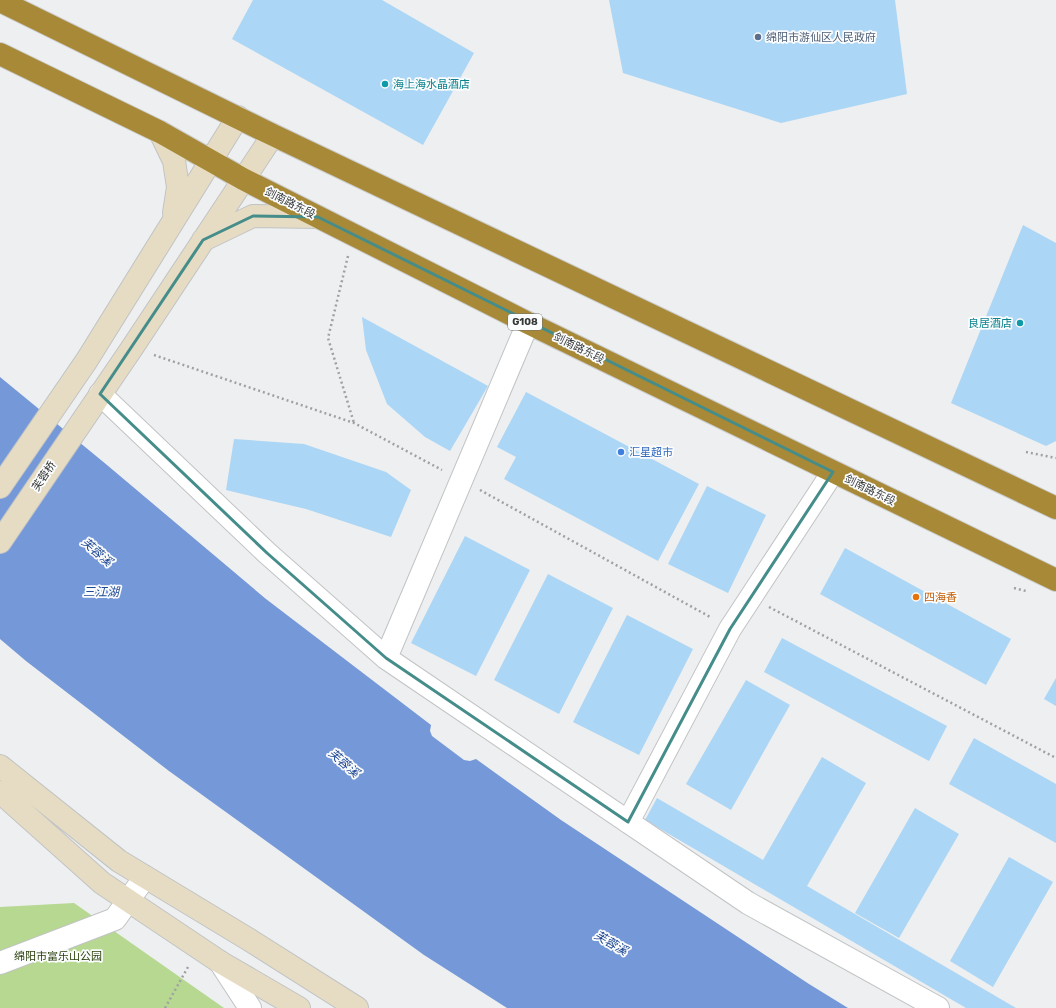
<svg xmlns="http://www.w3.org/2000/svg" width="1056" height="1008" font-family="Rubik,'Noto Sans SC',sans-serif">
<rect width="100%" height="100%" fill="#edeff0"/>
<path fill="#b6d891" d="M 74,903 L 224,1008 L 0,1008 L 0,907 Z"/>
<path fill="#7498d8" d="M 0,377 L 107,465 L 266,599 L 431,725 L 430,731 L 432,736 L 464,760 L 470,761 L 476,759 L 561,820 L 809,984 L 848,1008 L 507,1008 L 424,955 L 169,771 L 26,661 L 0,639 Z"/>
<path fill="#acd6f5" d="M 253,0 L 382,0 L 474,53 L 423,145 L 232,39 Z
M 609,0 L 895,0 L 907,94 L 781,123 L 623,73 Z
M 1023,225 L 1056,243 L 1056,441 L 1046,446 L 951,403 Z
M 362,317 L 488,386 L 450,451 L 425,437 L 387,404 L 366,350 Z
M 526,392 L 699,484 L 658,561 L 504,479 L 516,457 L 497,447 Z
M 234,439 L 304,444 L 386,472 L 411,490 L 391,537 L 306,509 L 226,490 Z
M 707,486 L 766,515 L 728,593 L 668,564 Z
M 465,536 L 530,570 L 476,676 L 411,643 Z
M 845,548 L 1011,639 L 986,685 L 820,594 Z
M 548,574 L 613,608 L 559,714 L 494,680 Z
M 627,615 L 693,649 L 639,755 L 573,722 Z
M 782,638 L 947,726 L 929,761 L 764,672 Z
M 1056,678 L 1056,706 L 1044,699 Z
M 746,680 L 790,705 L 731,810 L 686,784 Z
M 974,738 L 1056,784 L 1056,843 L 949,784 Z
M 822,757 L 866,783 L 807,886 L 1016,1008 L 966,1008 L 645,820 L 657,798 L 763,860 Z
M 915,808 L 959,834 L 899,938 L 855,913 Z
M 1009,857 L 1053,882 L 993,987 L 950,961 Z"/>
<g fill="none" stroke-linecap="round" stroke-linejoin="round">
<g stroke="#c1c3c4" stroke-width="24">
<path id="street" d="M 100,394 L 267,553 L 386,658 L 748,903 L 938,1008
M 386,658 L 528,323
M 628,822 L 730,629 L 833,472
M 220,962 L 250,1008
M 0,963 L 115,919 L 145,877"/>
</g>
<g stroke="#c1c3c4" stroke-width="24">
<path id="secondary" d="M 160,132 L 174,161 L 178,187 L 174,213
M 203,240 L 253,216 L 318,217
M 0,487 L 87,360 L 238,117
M 0,542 L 132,348 L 273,135
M 0,766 L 119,861 L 248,939 L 357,1008
M 0,792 L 102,883 L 220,962 L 299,1008"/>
</g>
<g stroke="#cbcbcb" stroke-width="24">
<path id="highway" d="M 0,1 L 273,135 L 1056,508
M 0,54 L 160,132 L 243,179 L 528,323 L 1056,580"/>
</g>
<path stroke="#a0a1a2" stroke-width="2.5" stroke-dasharray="2 3" stroke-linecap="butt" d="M 348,256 L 328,338 L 354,423
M 154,355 L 354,423 L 442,470
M 1026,452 L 1056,458
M 480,490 L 712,618
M 1014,588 L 1026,591
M 769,607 L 1056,758
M 165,1008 L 188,967"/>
<use href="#street" stroke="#fff" stroke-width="22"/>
<use href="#secondary" stroke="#e5dcc3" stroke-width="22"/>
<use href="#highway" stroke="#a88937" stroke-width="22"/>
</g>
<path fill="none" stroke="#458d8a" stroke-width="3" stroke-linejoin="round" d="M 253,216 L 318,217 L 833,472 L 730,629 L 628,822 L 386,658 L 267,553 L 100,394 L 203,240 Z"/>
<circle fill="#5c6f8a" stroke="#fbfcfd" stroke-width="1.5" cx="758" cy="37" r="4"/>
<g fill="#0f9aa8" stroke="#fbfcfd" stroke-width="1.5">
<circle cx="385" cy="84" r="4"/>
<circle cx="1020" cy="323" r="4"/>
</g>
<circle fill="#3f7fe0" stroke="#fbfcfd" stroke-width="1.5" cx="621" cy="452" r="4"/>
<circle fill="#e8710a" stroke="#fbfcfd" stroke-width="1.5" cx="916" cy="597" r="4"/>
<g text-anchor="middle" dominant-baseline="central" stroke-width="3.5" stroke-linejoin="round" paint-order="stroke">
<rect fill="#fbfcfd" stroke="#717272" stroke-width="1" x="508" y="314" width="34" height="16" rx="3"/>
<g font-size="10" font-weight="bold" fill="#363737">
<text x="525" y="322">G108</text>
</g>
<g font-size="11" fill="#4e5e75" stroke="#fbfcfd" text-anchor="start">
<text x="766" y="37">绵阳市游仙区人民政府</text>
</g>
<g font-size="11" fill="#0d838f" stroke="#fbfcfd" text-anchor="start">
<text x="393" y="84">海上海水晶酒店</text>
<text x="1012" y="323" text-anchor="end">良居酒店</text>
</g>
<g font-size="11" fill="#363737" stroke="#fbfcfd">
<text transform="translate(290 203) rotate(27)">剑南路东段</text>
<text transform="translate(579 348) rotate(26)">剑南路东段</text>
<text transform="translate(44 476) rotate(-56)">芙蓉桥</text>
<text transform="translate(870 490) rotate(26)">剑南路东段</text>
</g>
<g font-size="11" fill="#366cbe" stroke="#fbfcfd" text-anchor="start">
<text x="629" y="452">汇星超市</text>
</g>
<g font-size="11" fill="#c56008" stroke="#fbfcfd" text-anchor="start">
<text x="924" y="597">四海香</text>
</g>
<g font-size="11" fill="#2a400b" stroke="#fbfcfd">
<text x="58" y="956">绵阳市富乐山公园</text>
</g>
<g font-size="12" font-style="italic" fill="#1f4894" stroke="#fbfcfd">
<text transform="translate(97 552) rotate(41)">芙蓉溪</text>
<text x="101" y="592">三江湖</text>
<text transform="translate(344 763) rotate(41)">芙蓉溪</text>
<text transform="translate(611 943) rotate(30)">芙蓉溪</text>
</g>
</g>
</svg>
